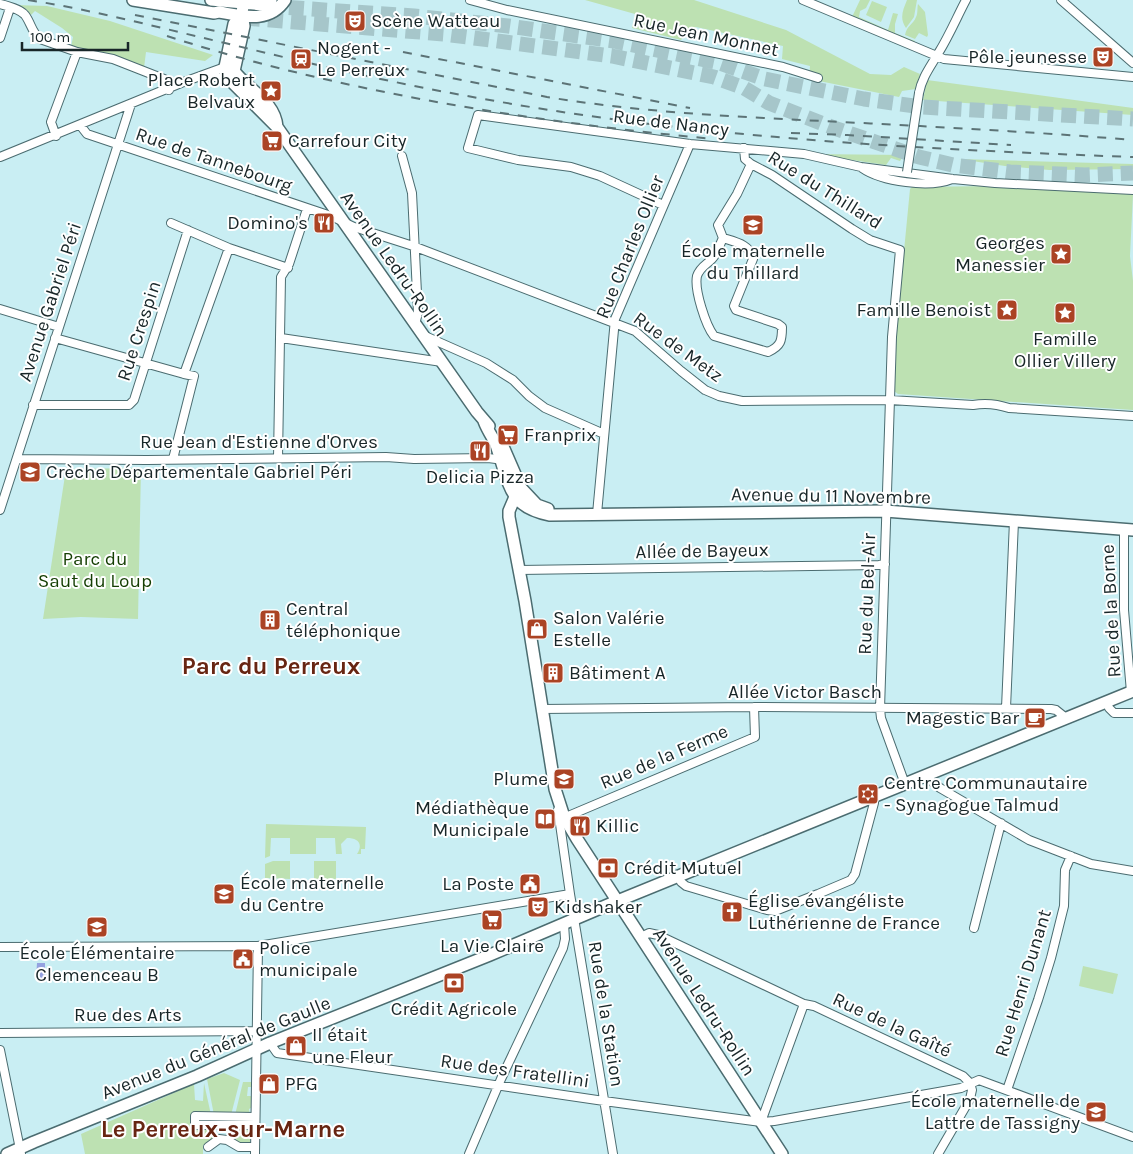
<svg xmlns="http://www.w3.org/2000/svg" width="1133" height="1154" font-family="Karla,sans-serif">
<rect width="100%" height="100%" fill="#c9eef3"/>
<path fill="#bde1b2" d="M 585,0 L 694,0 L 786,30 L 870,74 L 891,75 L 904,67 L 920,74 L 916,89 L 902,91 L 899,97 L 809,79 L 810,66 L 782,59 L 783,46 L 696,27 L 689,31 L 681,40 L 632,28 L 635,14 Z
M 860,0 L 870,0 L 866,8 L 860,11 L 859,17 L 888,30 L 893,13 L 898,14 L 895,24 L 895,33 L 915,41 L 914,44 L 852,17 Z
M 907,0 L 917,0 L 914,17 L 906,28 C 899,18 903,10 907,0 Z
M 872,1 L 887,7 L 881,22 L 866,15 Z
M 918,4 L 925,12 L 928,35 L 927,37 L 919,33 L 915,39 L 905,35 C 907,25 913,25 916,17 C 918,14 917,8 918,4 Z
M 15,5 L 47,6 L 110,21 L 213,55 L 205,61 L 146,52 L 144,68 L 71,47 L 73,37 L 62,28 L 35,11 L 31,15 L 27,10 Z
M 927,80 L 1133,108 L 1133,115 L 923,100 Z
M 811,154 L 904,155 L 900,161 L 891,158 L 886,165 Z
M 959,159 L 1133,164 L 1133,169 L 1049,170 L 1005,166 Z
M 996,186 L 1133,194 L 1130,256 L 1133,281 L 1133,410 L 898,394 L 894,391 L 895,344 L 910,189 L 912,187 Z
M 141,468 L 138,619 L 81,617 L 43,619 L 66,469 Z
M 266,824 L 366,827 L 365,849 L 361,849 L 361,854 L 357,854 C 364,843 357,838 347,838 L 341,844 L 342,854 L 336,854 L 335,838 L 316,838 L 316,854 L 290,854 L 290,838 L 271,838 L 270,856 L 265,858 Z
M 273,861 L 290,861 L 290,879 L 265,878 L 265,864 Z
M 314,861 L 336,861 L 336,879 L 314,879 Z
M 1083,966 L 1118,974 L 1113,994 L 1079,986 Z
M 224,1073 L 240,1080 L 231,1115 L 214,1115 L 207,1079 Z
M 243,1082 L 251,1082 L 251,1087 L 248,1087 L 247,1096 L 251,1096 L 251,1108 L 249,1109 L 250,1116 L 235,1115 Z
M 204,1083 L 211,1115 L 198,1115 L 198,1125 L 213,1126 L 216,1139 L 207,1145 L 203,1145 L 203,1154 L 85,1154 L 81,1134 L 194,1084 L 195,1100 L 203,1101 Z
M 232,1126 L 250,1126 L 250,1144 L 239,1144 L 229,1139 Z"/>
<path fill="#94a2e0" d="M 37,963 L 45,963 L 45,978 L 36,978 Z"/>
<g fill="none" stroke-linecap="round" stroke-linejoin="round">
<path stroke="#a6c6ca" stroke-width="15" stroke-dasharray="15 8" stroke-linecap="butt" d="M 266,6 L 414,16 L 508,26 L 614,41 L 720,63 L 765,79 L 864,99 L 922,107 L 1133,119
M 245,18 L 444,34 L 612,56 L 714,77 L 744,88 L 769,103 L 834,128 L 919,157 L 953,165 L 1010,172 L 1085,175 L 1133,173"/>
<g stroke="#4b6c70" stroke-width="10">
<path id="street" d="M 470,0 L 507,10 L 783,67 L 818,78
M 803,0 L 944,59 L 1133,77
M 1061,0 L 1133,63
M 0,4 C 8,6 20,9 25,15 C 31,23 32,33 40,39 L 77,52 L 113,59 L 164,79 L 169,90
M 0,38 L 10,8
M 919,93 C 922,77 931,66 939,52 C 949,36 957,17 966,0
M 80,125 L 87,134 L 331,216 L 354,227 L 413,246 L 635,331 L 681,371 L 705,390 L 719,396 L 742,401 L 890,400 L 973,405 C 984,403 997,404 1009,408 L 1133,416
M 56,136 L 51,122 L 77,52
M 744,148 L 745,159 L 751,164 L 772,175 L 852,229 L 870,240 L 900,250 L 892,337 L 880,709 L 881,718 L 905,784
M 402,156 L 412,193 L 418,313 L 415,324
M 0,157 L 181,83 L 225,67 L 234,71 L 228,78 L 202,76
M 862,168 C 882,182 930,188 952,179
M 663,205 L 600,176 L 571,167 L 518,160 L 468,148 L 478,115 L 690,144 L 804,154 L 861,167 L 953,179 L 995,183 L 1133,190
M 171,223 L 229,248 L 288,268
M 723,238 C 736,242 751,245 753,259 L 734,306 L 736,310 L 778,324 L 782,327 C 782,341 781,346 768,352 L 714,336 C 706,326 694,290 697,276 C 700,267 706,265 712,259 C 717,254 720,244 723,238 L 718,225 L 737,194 L 751,164
M 0,309 L 59,327
M 425,336 L 486,363 L 513,380 L 529,396 L 545,408 L 604,434
M 55,338 L 184,374 L 229,248
M 281,338 L 442,362
M 33,405 L 129,405 L 134,400 L 188,230
M 278,458 L 281,277 L 289,264 L 307,209
M 17,459 L 147,460 L 386,457 L 414,459 L 488,458 L 504,460
M 173,459 L 194,376 L 184,374
M 0,510 L 131,104
M 597,514 L 615,319 L 690,144
M 1124,530 L 1124,610 L 1131,692
M 519,570 L 879,565 L 885,564
M 1107,702 L 1109,708 L 1114,713 L 1133,713
M 1006,708 L 1014,521
M 541,709 L 754,707 L 1051,709 L 1056,710 L 1066,718
M 925,776 L 940,788 L 1029,840 L 1091,864 L 1133,871
M 558,810 L 570,894 L 613,1154
M 561,819 L 755,737 L 754,707
M 679,876 L 681,882 L 686,886 L 767,910 L 775,911 L 818,894 L 851,880 L 855,874 L 874,803 L 874,797
M 974,928 L 1001,823
M 641,937 L 649,933 L 658,935 L 804,1004 L 814,1006 L 963,1076 L 970,1083
M 0,947 L 258,946 L 570,894
M 0,1033 L 256,1031
M 270,1043 L 277,1053 L 604,1101 L 761,1122 L 774,1121 L 961,1088 L 979,1080 L 1133,1137
M 0,1050 L 21,1154
M 1007,1090 L 1038,1000 L 1051,958 L 1064,906 L 1065,870 L 1071,856
M 255,1117 L 195,1116 L 195,1125 L 255,1125
M 761,1122 L 804,1004
M 208,1147 L 219,1139 L 227,1140 L 239,1147 L 255,1147
M 255,1154 L 258,946
M 469,1154 L 501,1079 L 563,948 L 565,939 L 564,924
M 938,1154 L 970,1099 L 972,1090 L 970,1083"/>
</g>
<g stroke="#4b6c70" stroke-width="14">
<path id="secondary" d="M 133,0 L 214,13 L 219,12 C 243,16 269,24 285,0
M 211,0 L 263,5 L 271,0
M 243,4 L 242,15 L 244,26 L 234,71 C 248,90 275,101 277,127
M 242,15 L 234,24 L 225,67 L 228,78 L 277,127 L 477,412 L 489,426
M 484,421 C 487,429 491,435 495,442 C 497,447 498,452 500,457 C 510,490 513,508 550,515 L 885,511 L 1133,530
M 501,442 L 521,488 L 521,502
M 521,488 L 537,505 L 548,509
M 522,495 L 515,497 L 509,511 L 509,517 L 525,601 L 555,789 L 564,817 L 577,839 L 782,1154
M 7,1154 L 34,1142 L 197,1076 L 270,1043 L 490,955 L 610,904 L 1133,691"/>
</g>
<use href="#street" stroke="#fff" stroke-width="8"/>
<use href="#secondary" stroke="#fff" stroke-width="11"/>
<path stroke="#5c7376" stroke-width="2" stroke-dasharray="9 9" stroke-linecap="butt" d="M 28,0 C 94,10 160,28 225,43 C 311,64 397,84 484,99 C 699,138 915,149 1133,157
M 135,15 L 547,97 C 645,113 743,117 842,122 C 939,127 1036,132 1133,140
M 167,36 C 340,92 533,122 714,139
M 403,52 L 690,108
M 791,133 L 847,135 L 1011,145"/>
<g stroke="#4b6c70" stroke-width="10" stroke-linecap="butt">
<path id="street-bridge" d="M 907,172 L 919,93"/>
</g>
<use href="#street-bridge" stroke="#fff" stroke-width="8"/>
</g>
<defs>
<g id="theatre-square" transform="scale(1.125)"><rect x="-9" y="-9" width="18" height="18" rx="4" fill="#ab4324" stroke="#fff"/><path d="M-5-5.5Q0-4 5-5.5V0Q5 5 0 6Q-5 5-5 0ZM-3.3-2.5H-1v1.5H-3.3ZM1-2.5H3.3v1.5H1ZM-2.8 1Q0 5.5 2.8 1Z" fill="#fff"/></g>
<g id="station-square" transform="scale(1.125)"><rect x="-9" y="-9" width="18" height="18" rx="4" fill="#ab4324" stroke="#fff"/><path d="M-3-6H3Q5-6 5-4V2Q5 4 3 4L4.5 6H3L1.5 4h-3L-3 6H-4.5L-3 4Q-5 4-5 2V-4Q-5-6-3-6ZM-3.5-4v3h7v-3ZM-3.5 1v1.5H-2V1ZM2 1v1.5H3.5V1Z" fill="#fff"/></g>
<g id="sight-square" transform="scale(1.125)"><rect x="-9" y="-9" width="18" height="18" rx="4" fill="#ab4324" stroke="#fff"/><path d="M0-6L1.8-2.2L6-1.7L2.9 1.2L3.7 5.4L0 3.3L-3.7 5.4L-2.9 1.2L-6-1.7L-1.8-2.2Z" fill="#fff"/></g>
<g id="supermarket-square" transform="scale(1.125)"><rect x="-9" y="-9" width="18" height="18" rx="4" fill="#ab4324" stroke="#fff"/><path d="M-6-5.5h2.5l.6 2H6L4.5 2H-2.5L-4.4-4H-6ZM-1.5 3.2a1.3 1.3 0 1 0 .1 0ZM3 3.2a1.3 1.3 0 1 0 .1 0Z" fill="#fff"/></g>
<g id="restaurant-square" transform="scale(1.125)"><rect x="-9" y="-9" width="18" height="18" rx="4" fill="#ab4324" stroke="#fff"/><path d="M-5-6h1v4h1v-4h1v4h1v-4h1v5L-1.5 .5V6h-2V.5L-5-1ZM5-6V6H3V1.5H1.5Q1.5-4 5-6Z" fill="#fff"/></g>
<g id="school-square" transform="scale(1.125)"><rect x="-9" y="-9" width="18" height="18" rx="4" fill="#ab4324" stroke="#fff"/><path d="M0-5L7-2L0 1L-7-2ZM-4 1L0 2.5L4 1V4Q0 6-4 4Z" fill="#fff"/></g>
<g id="building-square" transform="scale(1.125)"><rect x="-9" y="-9" width="18" height="18" rx="4" fill="#ab4324" stroke="#fff"/><path d="M-4-6H4V6H1V3H-1V6H-4ZM-2.5-4.3h1.7v1.8h-1.7ZM.8-4.3h1.7v1.8H.8ZM-2.5-1h1.7V.8h-1.7ZM.8-1h1.7V.8H.8Z" fill="#fff"/></g>
<g id="shop-square" transform="scale(1.125)"><rect x="-9" y="-9" width="18" height="18" rx="4" fill="#ab4324" stroke="#fff"/><path d="M-5-2.5h2.3a2.7 3.5 0 0 1 5.4 0H5L5.5 6h-11ZM-1.5-2.5h3a1.5 2.3 0 0 0-3 0Z" fill="#fff"/></g>
<g id="cafe-square" transform="scale(1.125)"><rect x="-9" y="-9" width="18" height="18" rx="4" fill="#ab4324" stroke="#fff"/><path d="M-5.5-4.5H6V0H3Q3 3.5 0 3.5H-2.5Q-5.5 3.5-5.5 0ZM3-3.2v2h1.7v-2ZM-6 4.5H4V6H-6Z" fill="#fff"/></g>
<g id="synagogue-square" transform="scale(1.125)"><rect x="-9" y="-9" width="18" height="18" rx="4" fill="#ab4324" stroke="#fff"/><path d="M0-6.5L5.6 3.2H-5.6ZM0 6.5L5.6-3.2H-5.6Z" fill="#fff"/></g>
<g id="library-square" transform="scale(1.125)"><rect x="-9" y="-9" width="18" height="18" rx="4" fill="#ab4324" stroke="#fff"/><path d="M-6-4Q-3-5.5-.7-3.5V5Q-3 3-6 4ZM6-4Q3-5.5 .7-3.5V5Q3 3 6 4Z" fill="#fff"/></g>
<g id="bank-square" transform="scale(1.125)"><rect x="-9" y="-9" width="18" height="18" rx="4" fill="#ab4324" stroke="#fff"/><path d="M-6-4H6V4H-6ZM0-2.3a2.3 2.3 0 1 0 0 4.6a2.3 2.3 0 1 0 0-4.6Z" fill="#fff"/></g>
<g id="civic-square" transform="scale(1.125)"><rect x="-9" y="-9" width="18" height="18" rx="4" fill="#ab4324" stroke="#fff"/><path d="M-.6-6.5H3V-4.5H.6V-3L4-1V1h2V6H-6V1h2V-1L-.6-3ZM-1.2 2.5V6h2.4V2.5Z" fill="#fff"/></g>
<g id="church-square" transform="scale(1.125)"><rect x="-9" y="-9" width="18" height="18" rx="4" fill="#ab4324" stroke="#fff"/><path d="M-1.2-6h2.4v3.5h3.3v2.4h-3.3V6h-2.4V-.1h-3.3v-2.4h3.3Z" fill="#fff"/></g>
</defs>
<g fill-rule="evenodd">
<use href="#theatre-square" x="355" y="21"/>
<use href="#theatre-square" x="1103" y="57"/>
<use href="#station-square" x="301" y="59"/>
<use href="#sight-square" x="271" y="91"/>
<use href="#supermarket-square" x="272" y="141"/>
<use href="#restaurant-square" x="324" y="223"/>
<use href="#school-square" x="753" y="225"/>
<use href="#sight-square" x="1061" y="254"/>
<use href="#sight-square" x="1007" y="310"/>
<use href="#sight-square" x="1065" y="313"/>
<use href="#supermarket-square" x="508" y="435"/>
<use href="#restaurant-square" x="480" y="451"/>
<use href="#school-square" x="30" y="472"/>
<use href="#building-square" x="270" y="620"/>
<use href="#shop-square" x="537" y="629"/>
<use href="#building-square" x="553" y="673"/>
<use href="#cafe-square" x="1035" y="718"/>
<use href="#school-square" x="564" y="779"/>
<use href="#synagogue-square" x="868" y="794"/>
<use href="#library-square" x="545" y="819"/>
<use href="#restaurant-square" x="580" y="826"/>
<use href="#bank-square" x="608" y="868"/>
<use href="#civic-square" x="530" y="884"/>
<use href="#school-square" x="224" y="894"/>
<use href="#theatre-square" x="538" y="907"/>
<use href="#church-square" x="732" y="912"/>
<use href="#supermarket-square" x="492" y="920"/>
<use href="#school-square" x="97" y="927"/>
<use href="#civic-square" x="243" y="959"/>
<use href="#bank-square" x="454" y="983"/>
<use href="#shop-square" x="296" y="1046"/>
<use href="#shop-square" x="269" y="1084"/>
<use href="#school-square" x="1096" y="1112"/>
</g>
<g text-anchor="middle" dominant-baseline="central" stroke-width="4" stroke-linejoin="round" paint-order="stroke">
<g font-size="19" fill="#182628" stroke="#fff" text-anchor="start">
<text x="371" y="21">Scène Watteau</text>
<text x="317" y="48">Nogent -<tspan x="317" dy="22">Le Perreux</tspan></text>
<text x="1087" y="57" text-anchor="end">Pôle jeunesse</text>
<text x="255" y="80" text-anchor="end">Place Robert<tspan x="255" dy="22">Belvaux</tspan></text>
<text x="288" y="141">Carrefour City</text>
<text x="308" y="223" text-anchor="end">Domino's</text>
<text x="1045" y="243" text-anchor="end">Georges<tspan x="1045" dy="22">Manessier</tspan></text>
<text x="753" y="251" text-anchor="middle">École maternelle<tspan x="753" dy="22">du Thillard</tspan></text>
<text x="991" y="310" text-anchor="end">Famille Benoist</text>
<text x="1065" y="339" text-anchor="middle">Famille<tspan x="1065" dy="22">Ollier Villery</tspan></text>
<text x="524" y="435">Franprix</text>
<text x="46" y="472">Crèche Départementale Gabriel Péri</text>
<text x="480" y="477" text-anchor="middle">Delicia Pizza</text>
<text x="286" y="609">Central<tspan x="286" dy="22">téléphonique</tspan></text>
<text x="553" y="618">Salon Valérie<tspan x="553" dy="22">Estelle</tspan></text>
<text x="569" y="673">Bâtiment A</text>
<text x="1019" y="718" text-anchor="end">Magestic Bar</text>
<text x="548" y="779" text-anchor="end">Plume</text>
<text x="884" y="783">Centre Communautaire<tspan x="884" dy="22">- Synagogue Talmud</tspan></text>
<text x="529" y="808" text-anchor="end">Médiathèque<tspan x="529" dy="22">Municipale</tspan></text>
<text x="596" y="826">Killic</text>
<text x="624" y="868">Crédit Mutuel</text>
<text x="240" y="883">École maternelle<tspan x="240" dy="22">du Centre</tspan></text>
<text x="514" y="884" text-anchor="end">La Poste</text>
<text x="748" y="901">Église évangéliste<tspan x="748" dy="22">Luthérienne de France</tspan></text>
<text x="554" y="907">Kidshaker</text>
<text x="492" y="946" text-anchor="middle">La Vie Claire</text>
<text x="259" y="948">Police<tspan x="259" dy="22">municipale</tspan></text>
<text x="97" y="953" text-anchor="middle">École Élémentaire<tspan x="97" dy="22">Clemenceau B</tspan></text>
<text x="454" y="1009" text-anchor="middle">Crédit Agricole</text>
<text x="312" y="1035">Il était<tspan x="312" dy="22">une Fleur</tspan></text>
<text x="285" y="1084">PFG</text>
<text x="1080" y="1101" text-anchor="end">École maternelle de<tspan x="1080" dy="22">Lattre de Tassigny</tspan></text>
</g>
<g font-size="19" fill="#182628" stroke="#fff">
<text transform="translate(706 35) rotate(12)">Rue Jean Monnet</text>
<text transform="translate(671 123) rotate(7)">Rue de Nancy</text>
<text transform="translate(214 160) rotate(19)">Rue de Tannebourg</text>
<text transform="translate(825 190) rotate(32)">Rue du Thillard</text>
<text transform="translate(630 247) rotate(-68)">Rue Charles Ollier</text>
<text transform="translate(394 264) rotate(55)">Avenue Ledru-Rollin</text>
<text transform="translate(50 302) rotate(-72)">Avenue Gabriel Péri</text>
<text transform="translate(139 331) rotate(-72)">Rue Crespin</text>
<text transform="translate(678 347) rotate(36)">Rue de Metz</text>
<text x="259" y="442">Rue Jean d'Estienne d'Orves</text>
<text transform="translate(831 496) rotate(1)">Avenue du 11 Novembre</text>
<text transform="translate(702 551) rotate(-1)">Allée de Bayeux</text>
<text transform="translate(867 594) rotate(-88)">Rue du Bel-Air</text>
<text transform="translate(1111 611) rotate(-93)">Rue de la Borne</text>
<text x="805" y="692">Allée Victor Basch</text>
<text transform="translate(664 757) rotate(-23)">Rue de la Ferme</text>
<text transform="translate(1023 983) rotate(-73)">Rue Henri Dunant</text>
<text transform="translate(704 1002) rotate(57)">Avenue Ledru-Rollin</text>
<text transform="translate(606 1014) rotate(81)">Rue de la Station</text>
<text x="128" y="1015">Rue des Arts</text>
<text transform="translate(892 1025) rotate(25)">Rue de la Gaîté</text>
<text transform="translate(216 1048) rotate(-22)">Avenue du Général de Gaulle</text>
<text transform="translate(515 1071) rotate(8)">Rue des Fratellini</text>
</g>
<g font-size="19" fill="#153f03" stroke="#fff">
<text x="95" y="559">Parc du<tspan x="95" dy="22">Saut du Loup</tspan></text>
</g>
<g font-size="24" font-weight="bold" fill="#672512" stroke="#fff">
<text x="271" y="666">Parc du Perreux</text>
<text x="223" y="1129">Le Perreux-sur-Marne</text>
</g>
</g>
<path d="M22 42v8h106v-8" fill="none" stroke="#182628" stroke-width="2.5"/>
<text x="30" y="42" font-size="15" fill="#182628" stroke="#ffffff" stroke-width="4" paint-order="stroke">100 m</text>
</svg>
